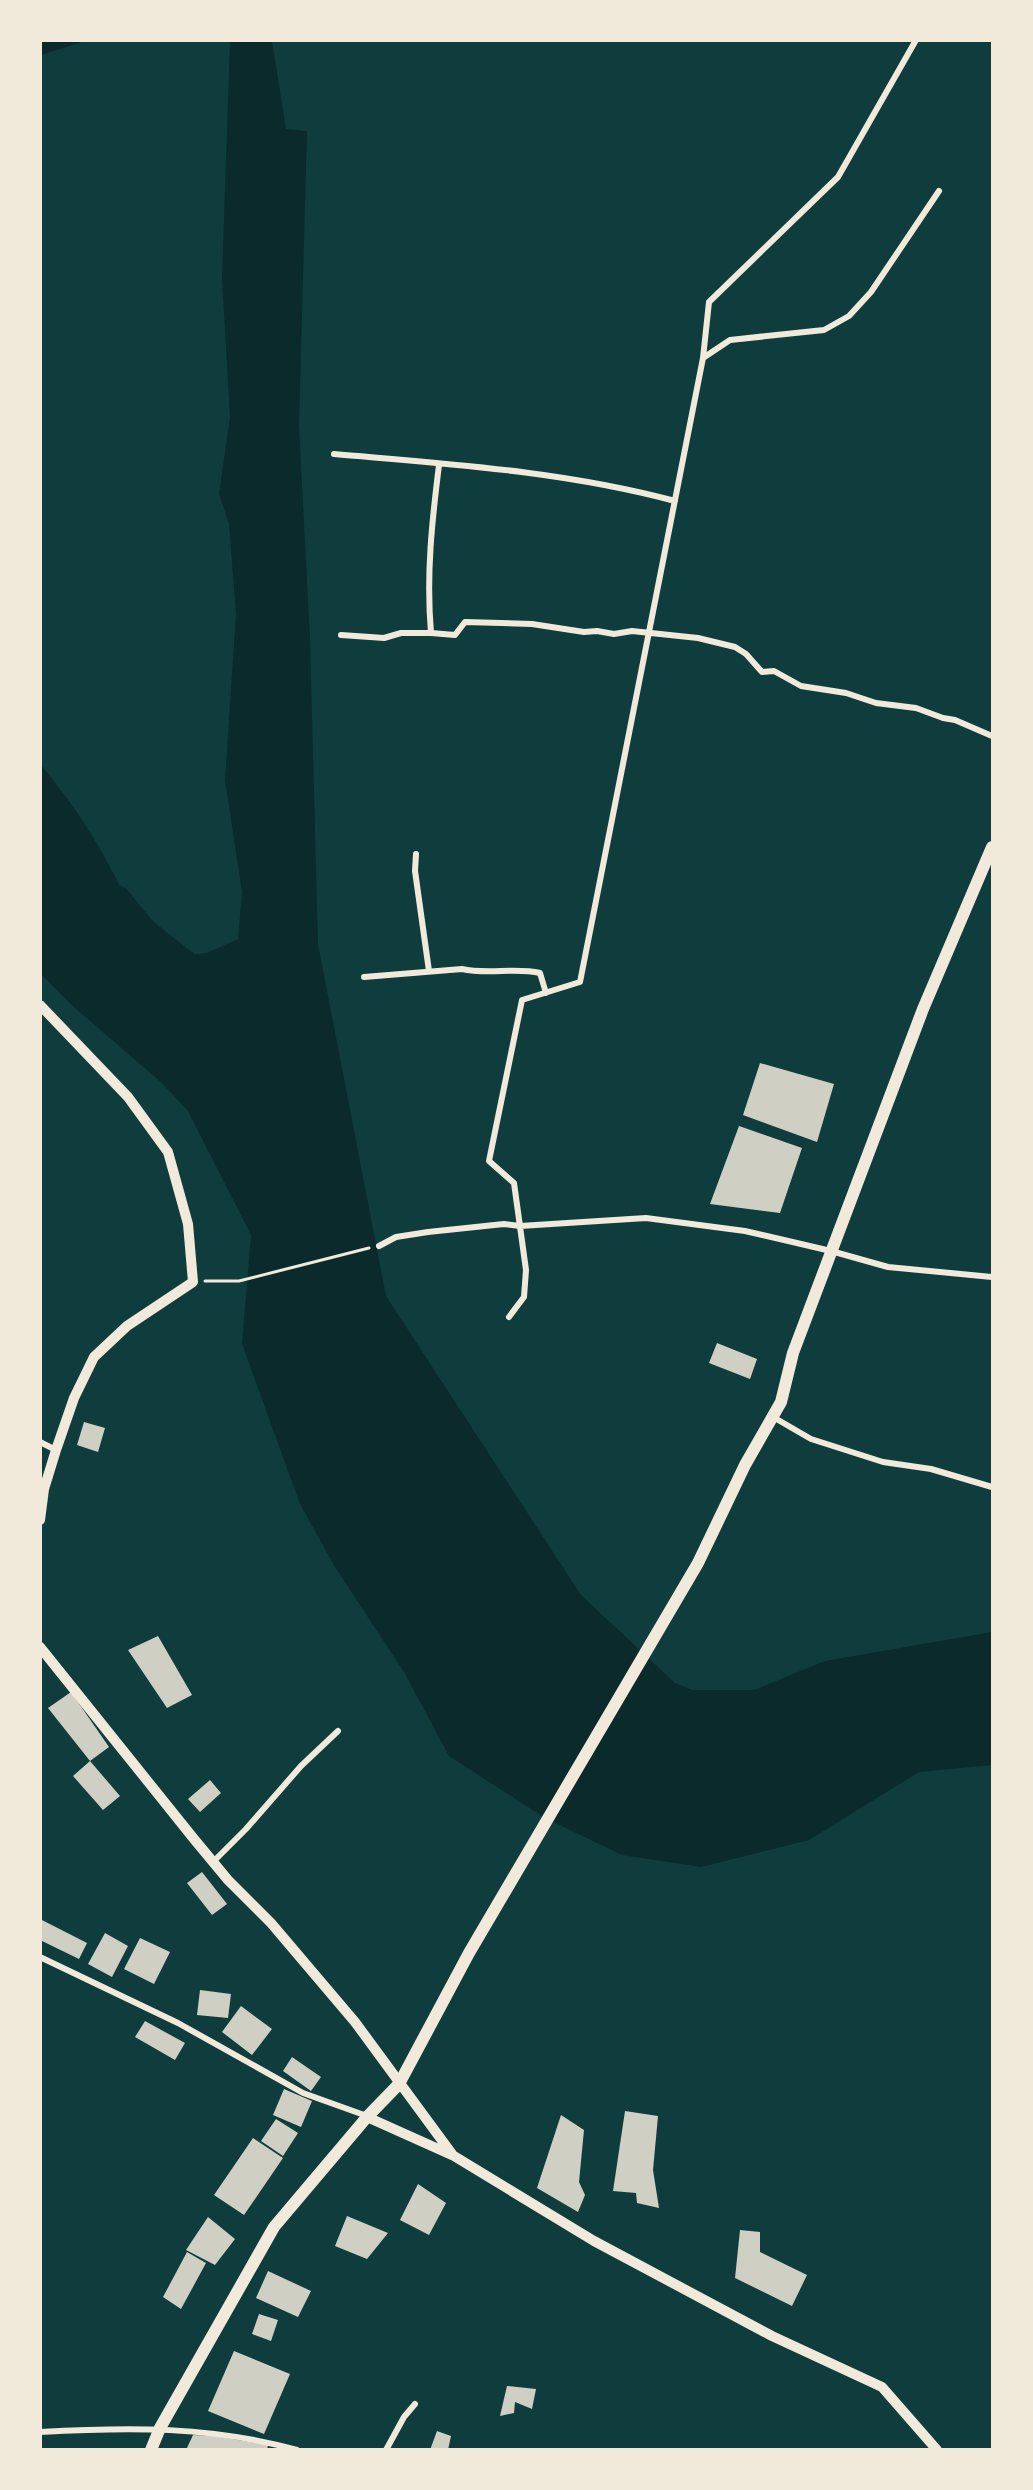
<svg xmlns="http://www.w3.org/2000/svg" width="1033" height="2490" font-family="Raleway,sans-serif">
<rect width="100%" height="100%" fill="#0f3d3e"/>
<path fill="#0a2a2b" d="M 41,40 L 85,40 L 85,41 L 41,55 Z
M 230,41 L 272,41 L 286,129 L 307,131 L 299,426 L 310,638 L 318,944 L 386,1296 L 581,1595 L 675,1683 L 692,1690 L 754,1690 L 825,1661 L 992,1632 L 992,1765 L 919,1772 L 809,1840 L 701,1867 L 622,1855 L 545,1818 L 449,1756 L 404,1672 L 335,1567 L 300,1504 L 242,1344 L 251,1235 L 188,1111 L 162,1083 L 75,1008 L 41,974 L 40,764 C 67,796 90,829 110,867 C 127,898 139,931 163,958 L 207,953 L 238,939 L 242,892 L 225,780 L 236,614 L 229,524 L 219,494 L 230,417 L 222,278 Z"/>
<g fill="none" stroke-linecap="round" stroke-linejoin="round">
<path stroke="#0a2a2b" stroke-width="33" d="M 115,901 L 141,933 L 207,985"/>
</g>
<path fill="#cfcfc3" d="M 760,1063 L 834,1084 L 817,1142 L 743,1115 Z
M 739,1126 L 802,1148 L 780,1213 L 710,1204 Z
M 717,1343 L 757,1359 L 750,1379 L 709,1363 Z
M 84,1422 L 105,1428 L 98,1452 L 77,1445 Z
M 158,1636 L 192,1695 L 167,1708 L 128,1650 Z
M 71,1692 L 109,1747 L 90,1761 L 120,1796 L 103,1810 L 73,1776 L 90,1761 L 48,1708 Z
M 210,1780 L 221,1793 L 200,1812 L 188,1799 Z
M 202,1872 L 227,1904 L 212,1915 L 187,1883 Z
M 40,1919 L 87,1943 L 79,1959 L 40,1940 Z
M 105,1933 L 128,1946 L 112,1977 L 88,1964 Z
M 140,1938 L 170,1952 L 154,1984 L 124,1969 Z
M 200,1990 L 231,1994 L 228,2018 L 197,2015 Z
M 241,2006 L 272,2029 L 252,2055 L 222,2032 Z
M 145,2021 L 185,2043 L 175,2060 L 135,2037 Z
M 292,2057 L 321,2077 L 311,2091 L 283,2071 Z
M 284,2089 L 312,2101 L 301,2127 L 273,2115 Z
M 625,2111 L 658,2116 L 653,2170 L 659,2208 L 637,2203 L 636,2193 L 613,2191 Z
M 561,2115 L 584,2130 L 579,2182 L 585,2195 L 578,2212 L 537,2188 Z
M 276,2119 L 298,2133 L 283,2156 L 261,2141 Z
M 253,2138 L 283,2158 L 244,2215 L 214,2195 Z
M 418,2184 L 446,2203 L 429,2235 L 400,2220 Z
M 347,2216 L 388,2233 L 367,2259 L 335,2246 Z
M 208,2217 L 235,2239 L 215,2265 L 186,2250 Z
M 740,2230 L 760,2232 L 760,2252 L 807,2275 L 792,2306 L 735,2278 Z
M 187,2252 L 206,2263 L 181,2309 L 163,2297 Z
M 268,2271 L 311,2291 L 298,2317 L 256,2298 Z
M 259,2314 L 278,2320 L 271,2341 L 252,2334 Z
M 234,2351 L 290,2374 L 264,2434 L 208,2411 Z
M 507,2386 L 536,2389 L 532,2409 L 515,2402 L 514,2413 L 500,2416 Z
M 437,2431 L 451,2436 L 448,2450 L 430,2450 Z
M 193,2435 L 215,2436 L 268,2445 L 267,2450 L 186,2450 Z"/>
<g fill="none" stroke-linecap="round" stroke-linejoin="round">
<path stroke="#f1e9da" stroke-width="3" d="M 205,1281 L 239,1281 L 369,1248"/>
<path stroke="#f1e9da" stroke-width="6" d="M 703,358 L 730,340 L 824,330 L 849,316 L 871,292 L 939,191
M 334,454 C 448,464 563,471 675,501
M 431,633 C 426,575 432,521 439,465
M 341,635 L 384,638 L 401,633 L 431,633 L 455,635 L 465,622 L 532,624 L 584,632 L 597,631 L 614,634 L 632,631 L 698,638 L 735,647 L 746,654 L 762,672 L 774,671 L 801,686 L 846,693 L 876,703 L 916,708 L 943,718 L 955,720 L 992,736
M 416,854 L 415,871 L 429,971
M 364,977 L 462,969 C 488,975 515,967 540,973 L 546,993
M 379,1246 L 396,1237 L 428,1232 L 504,1224 L 520,1226 L 646,1218 L 745,1231 L 831,1251 L 888,1267 L 992,1277
M 509,1317 L 524,1297 L 526,1270 L 514,1183 L 489,1161 L 522,1000 L 580,982 L 703,358 L 709,302 L 838,177 L 916,40
M 773,1417 L 811,1439 L 883,1462 L 931,1469 L 992,1487
M 40,1442 L 56,1450
M 213,1862 L 246,1829 L 301,1766 L 338,1731
M 40,1957 L 178,2023 L 303,2093 L 367,2116
M 40,2432 C 129,2427 211,2426 297,2450
M 386,2450 L 404,2417 L 415,2404"/>
<path stroke="#f1e9da" stroke-width="10" d="M 40,1005 L 128,1097 L 168,1152 L 188,1224 L 193,1282 L 127,1326 L 94,1357 L 74,1398 L 56,1450 L 44,1489 L 40,1520
M 40,1647 L 194,1839 L 228,1880 L 271,1923 L 355,2022 L 452,2154
M 367,2117 L 454,2156 L 594,2241 L 772,2336 L 882,2387 L 937,2450"/>
<path stroke="#f1e9da" stroke-width="12" d="M 151,2450 L 160,2428 L 274,2227 L 367,2117 L 399,2084 L 469,1953 L 698,1563 L 745,1465 L 781,1402 L 793,1353 L 923,1009 L 992,847"/>
</g>
<rect width="1033" height="2490" fill="none" stroke="#f1e9da" stroke-width="84"/>
</svg>
